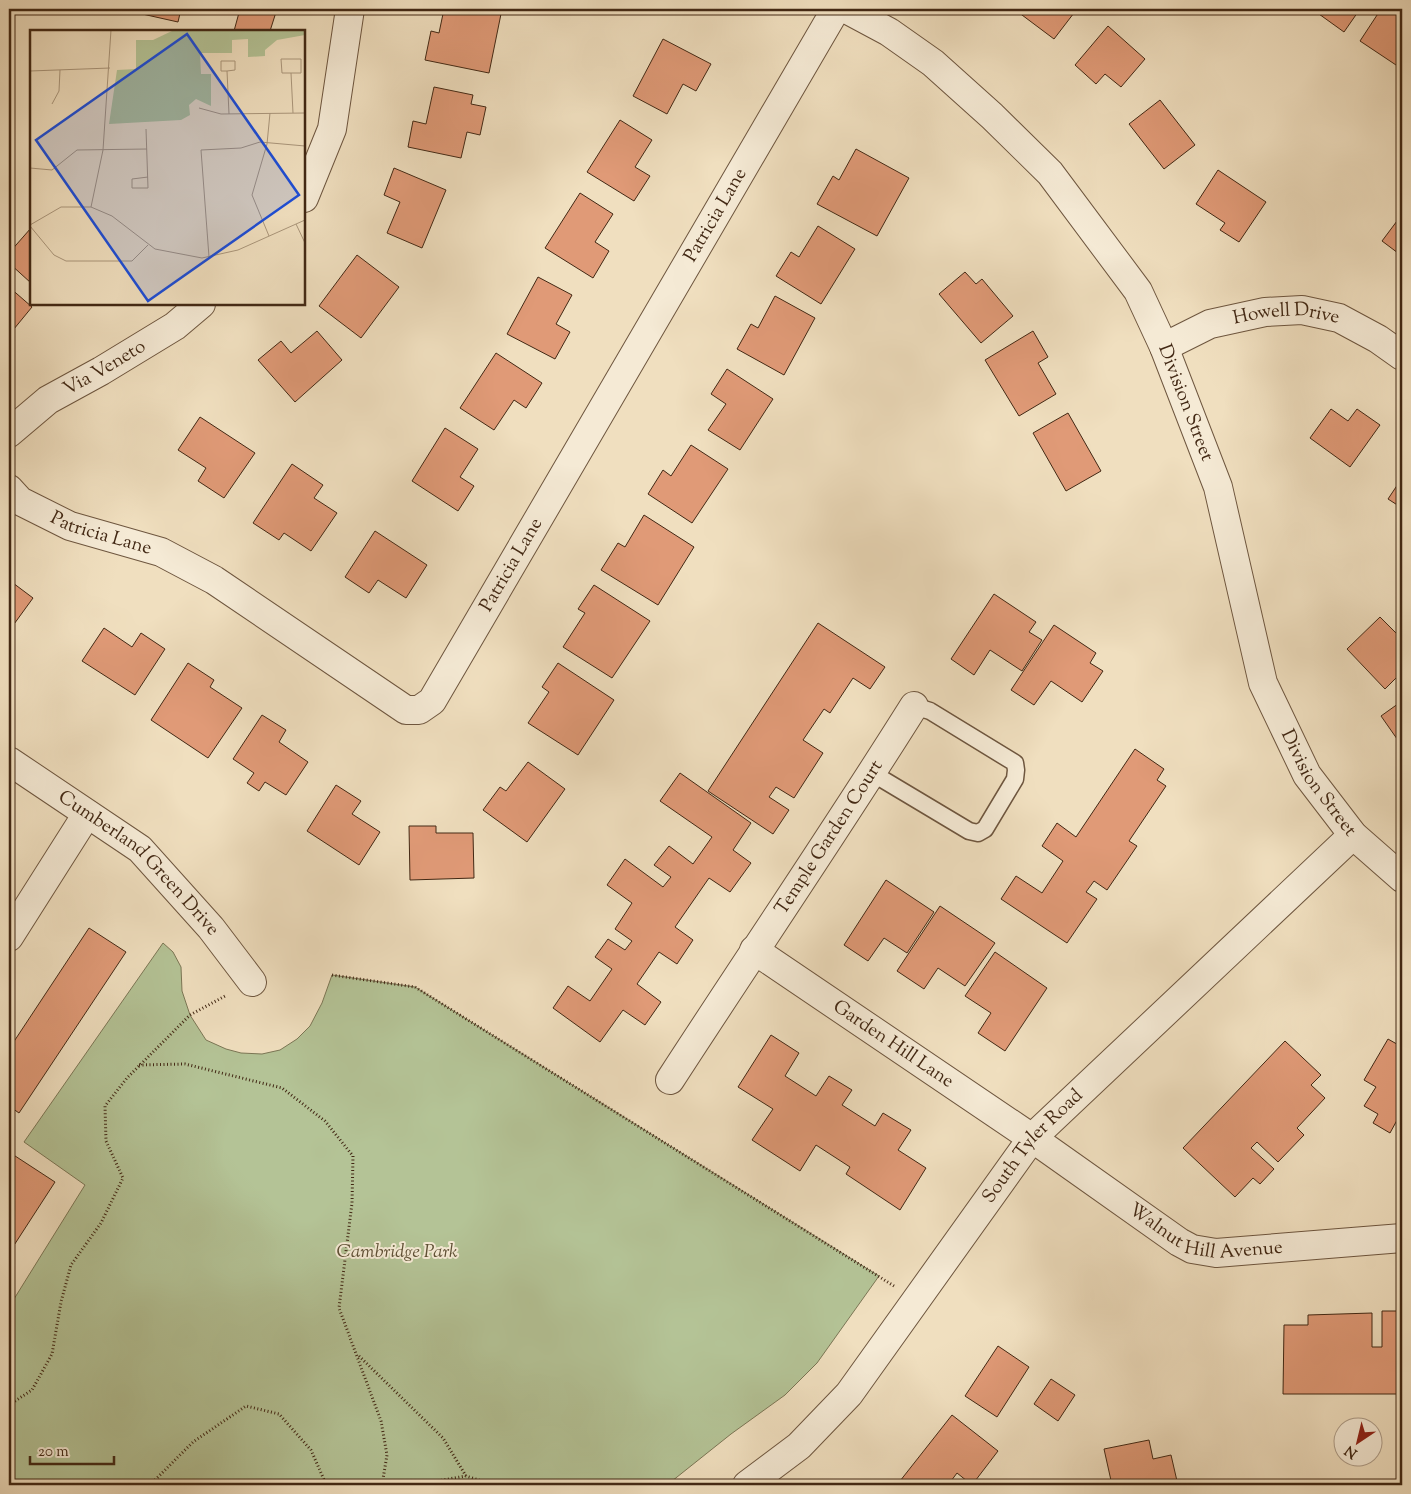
<svg xmlns="http://www.w3.org/2000/svg" width="1411" height="1494" font-family="'Sorts Mill Goudy',serif">
<rect width="100%" height="100%" fill="#f0dfbf"/>
<filter id="stains"><feTurbulence type="fractalNoise" baseFrequency=".004" numOctaves="4"/><feColorMatrix values="0 0 0 0 .2 0 0 0 0 .09 0 0 0 0 .02 0 0 0 .5 -.17"/></filter>
<radialGradient id="worn" r=".72"><stop offset=".6" stop-color="#630" stop-opacity="0"/><stop offset="1" stop-color="#630" stop-opacity=".3"/></radialGradient>
<path fill="#b4c396" stroke="#7b7655" d="M 163,943 L 173,952 L 181,967 L 182,991 L 190,1015 L 206,1040 L 226,1049 L 241,1053 L 262,1054 L 280,1050 L 297,1039 L 310,1026 L 322,1003 L 332,975 L 415,987 L 879,1276 L 817,1363 L 785,1395 L 731,1434 L 667,1485 L 9,1485 L 9,1307 L 85,1185 L 24,1142 Z"/>
<path fill="#e09a77" stroke="#422814" d="M 120,9 L 181,9 L 178,22 Z
M 240,9 L 277,9 L 270,31 L 234,31 Z
M 444,9 L 502,9 L 489,73 L 425,60 L 431,31 L 439,33 Z
M 1014,9 L 1077,9 L 1054,39 Z
M 1312,9 L 1360,9 L 1344,32 Z
M 1381,9 L 1389,9 L 1402,18 L 1402,69 L 1360,41 Z
M 1108,26 L 1145,59 L 1121,87 L 1105,74 L 1096,84 L 1075,65 Z
M 663,39 L 711,64 L 696,91 L 683,84 L 667,114 L 633,96 Z
M 434,87 L 473,95 L 471,104 L 486,107 L 480,135 L 467,132 L 461,158 L 408,147 L 413,121 L 426,124 Z
M 1160,100 L 1195,145 L 1164,169 L 1129,124 Z
M 620,120 L 652,140 L 635,167 L 650,176 L 634,201 L 587,172 Z
M 856,149 L 909,178 L 877,236 L 817,204 L 833,176 L 839,180 Z
M 394,168 L 446,190 L 422,248 L 387,233 L 400,202 L 384,195 Z
M 1218,170 L 1266,202 L 1239,242 L 1220,230 L 1225,223 L 1196,204 Z
M 580,193 L 613,214 L 595,242 L 609,251 L 593,278 L 545,248 Z
M 1400,217 L 1402,219 L 1402,256 L 1382,241 Z
M 818,226 L 855,249 L 821,304 L 776,276 L 791,252 L 799,257 Z
M 31,228 L 31,283 L 9,263 L 9,253 Z
M 357,255 L 399,287 L 361,338 L 319,306 Z
M 965,272 L 976,284 L 982,279 L 1013,316 L 981,343 L 939,294 Z
M 538,277 L 572,295 L 556,324 L 570,332 L 555,359 L 507,334 Z
M 9,287 L 32,307 L 9,335 Z
M 775,296 L 815,318 L 784,375 L 737,349 L 751,324 L 758,328 Z
M 317,331 L 342,360 L 295,402 L 258,360 L 281,341 L 291,353 Z
M 1033,331 L 1048,357 L 1038,363 L 1056,394 L 1019,416 L 985,360 Z
M 496,353 L 542,383 L 526,408 L 514,400 L 494,430 L 460,408 Z
M 727,369 L 773,399 L 740,450 L 708,430 L 726,404 L 711,394 Z
M 1331,409 L 1348,421 L 1357,409 L 1380,425 L 1350,467 L 1310,438 Z
M 1068,413 L 1101,471 L 1066,491 L 1033,433 Z
M 200,417 L 255,453 L 224,498 L 198,481 L 206,468 L 178,450 Z
M 445,428 L 478,449 L 460,477 L 474,486 L 458,511 L 412,481 Z
M 691,445 L 728,469 L 692,523 L 648,494 L 663,470 L 671,476 Z
M 292,464 L 323,485 L 314,498 L 337,513 L 311,551 L 284,533 L 279,540 L 253,523 Z
M 1402,478 L 1402,508 L 1388,499 Z
M 644,515 L 694,547 L 658,605 L 601,570 L 618,543 L 625,547 Z
M 375,531 L 427,565 L 406,598 L 378,580 L 369,593 L 345,577 Z
M 9,580 L 33,598 L 9,631 Z
M 594,585 L 650,621 L 612,678 L 563,647 L 585,613 L 578,609 Z
M 994,594 L 1036,622 L 1029,632 L 1042,640 L 1022,671 L 990,650 L 974,675 L 951,659 Z
M 1380,617 L 1402,639 L 1402,661 L 1398,665 L 1402,669 L 1402,672 L 1385,689 L 1347,649 Z
M 818,623 L 885,667 L 870,689 L 853,678 L 830,713 L 824,709 L 803,740 L 823,753 L 794,798 L 776,787 L 769,797 L 789,810 L 773,834 L 708,791 Z
M 1054,625 L 1096,653 L 1090,663 L 1103,671 L 1082,702 L 1051,681 L 1034,705 L 1011,690 Z
M 104,628 L 132,647 L 141,633 L 165,649 L 135,695 L 82,661 Z
M 188,663 L 214,680 L 210,687 L 242,708 L 208,758 L 151,720 Z
M 558,663 L 614,700 L 578,755 L 528,723 L 549,692 L 542,687 Z
M 1402,701 L 1402,746 L 1381,716 Z
M 262,715 L 286,730 L 279,742 L 308,762 L 286,795 L 265,782 L 259,791 L 247,783 L 254,773 L 233,759 Z
M 1135,749 L 1164,769 L 1157,780 L 1166,786 L 1129,841 L 1137,846 L 1107,890 L 1094,881 L 1086,892 L 1097,899 L 1067,943 L 1001,899 L 1016,876 L 1042,893 L 1063,861 L 1042,846 L 1057,823 L 1076,837 Z
M 528,762 L 565,789 L 527,842 L 483,810 L 500,787 L 506,791 Z
M 680,773 L 751,823 L 733,850 L 751,863 L 730,892 L 709,878 L 675,927 L 693,940 L 677,964 L 659,952 L 637,984 L 661,1002 L 645,1025 L 623,1010 L 600,1042 L 553,1008 L 568,986 L 590,1001 L 612,969 L 595,957 L 608,939 L 625,950 L 632,941 L 615,929 L 632,903 L 607,885 L 625,859 L 663,887 L 671,877 L 654,865 L 669,846 L 693,864 L 712,837 L 660,801 Z
M 336,785 L 361,801 L 352,814 L 380,832 L 359,865 L 307,831 Z
M 409,826 L 436,826 L 436,833 L 473,833 L 474,878 L 410,880 Z
M 886,880 L 934,912 L 907,953 L 884,938 L 868,961 L 844,945 Z
M 940,906 L 995,943 L 965,986 L 938,968 L 924,989 L 897,971 Z
M 89,928 L 126,952 L 19,1113 L 9,1106 L 9,1049 Z
M 995,952 L 1047,988 L 1005,1051 L 978,1033 L 991,1013 L 965,996 Z
M 771,1035 L 799,1053 L 785,1076 L 816,1096 L 829,1076 L 852,1090 L 842,1105 L 875,1126 L 883,1113 L 911,1130 L 898,1150 L 926,1168 L 900,1210 L 846,1174 L 850,1167 L 816,1145 L 800,1171 L 752,1140 L 773,1109 L 738,1087 Z
M 1388,1039 L 1402,1047 L 1402,1111 L 1390,1133 L 1373,1123 L 1378,1114 L 1364,1106 L 1376,1087 L 1364,1080 Z
M 1285,1041 L 1321,1075 L 1311,1085 L 1325,1098 L 1297,1128 L 1304,1135 L 1278,1162 L 1257,1142 L 1251,1148 L 1274,1169 L 1260,1184 L 1253,1178 L 1235,1197 L 1183,1148 Z
M 9,1152 L 55,1182 L 9,1253 Z
M 1382,1311 L 1401,1311 L 1402,1394 L 1283,1394 L 1284,1325 L 1308,1325 L 1308,1315 L 1372,1313 L 1372,1347 L 1382,1347 Z
M 998,1346 L 1029,1367 L 997,1417 L 965,1396 Z
M 1051,1379 L 1075,1395 L 1058,1421 L 1034,1404 Z
M 952,1415 L 998,1451 L 972,1485 L 957,1473 L 948,1485 L 906,1485 L 900,1481 Z
M 1149,1440 L 1153,1459 L 1171,1455 L 1177,1481 L 1154,1485 L 1112,1485 L 1104,1449 Z"/>
<g fill="none" stroke-linecap="round" stroke-linejoin="round">
<g stroke="#6e563f" stroke-width="19">
<path id="lane" d="M 872,773 L 969,831 L 978,833 L 985,829 L 1015,779 L 1016,770 L 1015,763 L 930,711 L 914,706"/>
</g>
<g stroke="#6e563f" stroke-width="30">
<g id="street">
<path id="s1" d="M 846,9 L 889,32 L 933,63 L 992,116 L 1050,173 L 1138,291 L 1164,347 L 1218,487 L 1263,683 L 1307,775 L 1353,835 L 1402,878"/>
<path d="M 304,198 L 332,129 L 350,9"/>
<path id="s2" d="M 1164,347 L 1210,324 L 1265,312 L 1302,310 L 1339,318 L 1378,339 L 1402,356"/>
<path id="s3" d="M 9,433 L 48,400 L 101,371 L 175,326 L 201,304"/>
<path id="s4" d="M 9,489 L 20,501 L 70,526 L 161,552 L 214,580 L 406,710 L 419,710 L 432,701 L 836,9"/>
<path id="s5" d="M 9,761 L 140,849 L 211,928 L 252,982"/>
<path d="M 9,937 L 87,814"/>
<path id="s6" d="M 754,950 L 1032,1138 L 1179,1242 L 1192,1249 L 1216,1253 L 1402,1238"/>
<path id="s7" d="M 670,1080 C 751,955 835,832 914,706"/>
<path id="s8" d="M 747,1485 L 799,1446 L 849,1394 L 1032,1138 L 1353,835"/>
</g>
</g>
<path stroke="#422814" stroke-width="3" stroke-dasharray="1 2.5" stroke-linecap="butt" d="M 332,975 L 415,987 L 894,1286
M 139,1065 L 185,1064 L 282,1088 L 325,1121 L 353,1156 L 352,1203 L 339,1308 L 381,1421 L 387,1455 L 382,1485
M 359,1356 L 443,1438 L 466,1476
M 9,1405 L 32,1390 L 52,1354 L 61,1302 L 71,1265 L 101,1223 L 123,1178 L 106,1141 L 105,1106 L 127,1078 L 190,1015 L 227,995
M 150,1485 L 193,1442 L 246,1406 L 279,1414 L 311,1450 L 325,1482 L 328,1485
M 428,1485 L 437,1481 L 466,1476 L 494,1485"/>
<use href="#lane" stroke="#f5ead5" stroke-width="16"/>
<use href="#street" stroke="#f5ead5" stroke-width="28"/>
</g>
<g text-anchor="middle" dominant-baseline="central" stroke-width="4" stroke-linejoin="round" paint-order="stroke">
<g font-size="19" fill="#422814" stroke="#f5ead5">
<text stroke="none"><textPath href="#s4" startOffset="1050">Patricia Lane</textPath></text>
<text stroke="none"><textPath href="#s2" startOffset="129">Howell Drive</textPath></text>
<text stroke="none"><textPath href="#s3" startOffset="116">Via Veneto</textPath></text>
<text stroke="none"><textPath href="#s1" startOffset="532">Division Street</textPath></text>
<text stroke="none"><textPath href="#s4" startOffset="104">Patricia Lane</textPath></text>
<text stroke="none"><textPath href="#s4" startOffset="645">Patricia Lane</textPath></text>
<text stroke="none"><textPath href="#s1" startOffset="938">Division Street</textPath></text>
<text stroke="none"><textPath href="#s7" startOffset="290">Temple Garden Court</textPath></text>
<text stroke="none"><textPath href="#s5" startOffset="166">Cumberland Green Drive</textPath></text>
<text stroke="none"><textPath href="#s6" startOffset="168">Garden Hill Lane</textPath></text>
<text stroke="none"><textPath href="#s8" startOffset="446">South Tyler Road</textPath></text>
<text stroke="none"><textPath href="#s6" startOffset="539">Walnut Hill Avenue</textPath></text>
</g>
<g font-size="19" font-style="italic" fill="#5e4f34" stroke="#f5ead5">
<text x="397" y="1252">Cambridge Park</text>
</g>
</g>
<g transform="translate(30 30)">
<rect width="275" height="275" fill="#f0dfbf"/>
<path d="M 144,0 L 275,0 L 275,5 L 247,10 L 235,20 L 235,26 L 218,27 L 218,9 L 202,10 L 202,23 L 170,23 L 171,44 L 181,44 L 181,76 L 166,69 L 159,75 L 160,85 L 151,90 L 79,94 L 87,40 L 106,39 L 106,10 L 123,10 Z" fill="#b4c396"/>
<path fill="none" stroke="#aa967b" stroke-width="1" d="M 0,41 L 80,38M 197,41 L 191,41 L 191,31 L 205,31 L 205,40 L 197,41 L 199,84M 261,43 L 252,43 L 251,29 L 271,29 L 271,43 L 261,43 L 263,83M 22,74 L 29,61 L 30,40M 169,78 L 191,84 L 275,83M 116,99 L 118,158 L 102,158 L 102,149 L 118,147M 0,138 L 22,140 L 47,120 L 117,119M 61,177 L 73,120 L 81,0M 266,194 L 275,213M 0,195 L 31,177 L 61,177 L 82,186 L 125,219 L 172,228 L 208,220 L 275,190M 0,196 L 24,225 L 36,231 L 102,231 L 118,215M 239,206 L 222,165 L 237,114 L 240,83M 179,227 L 171,120 L 211,118 L 230,112 L 275,116"/>
<path fill="#1d4ed8" fill-opacity="0.15" stroke="#1d4ed8" stroke-width="2.5" d="M 157,4 L 269,165 L 118,271 L 6,110 Z"/>
<rect width="275" height="275" fill="none" stroke="#422814" stroke-width="2.5"/>
</g>
<rect width="1411" height="1494" fill="none" stroke="#f0dfbf" stroke-width="30"/>
<rect x="10" y="10" width="1391" height="1474" fill="none" stroke="#422814" stroke-width="2.5"/>
<rect x="15" y="15" width="1381" height="1464" fill="none" stroke="#422814"/>
<g transform="translate(1358 1442) rotate(215)"><circle r="24" fill="#f5ead5" stroke="#ad9c88"/>
<path d="M0-4L9 19L0 12L-9 19Z" fill="#8f2418"/>
<text y="-8" font-size="14" font-weight="bold" text-anchor="middle" fill="#422814">N</text>
</g>
<path d="M30 1456v8h84v-8" fill="none" stroke="#422814" stroke-width="2.5"/>
<text x="38" y="1456" font-size="15" fill="#422814" stroke="#f5ead5" stroke-width="4" paint-order="stroke">20 m</text>
<rect width="100%" height="100%" filter="url(#stains)"/>
<rect width="100%" height="100%" fill="url(#worn)"/>
</svg>
